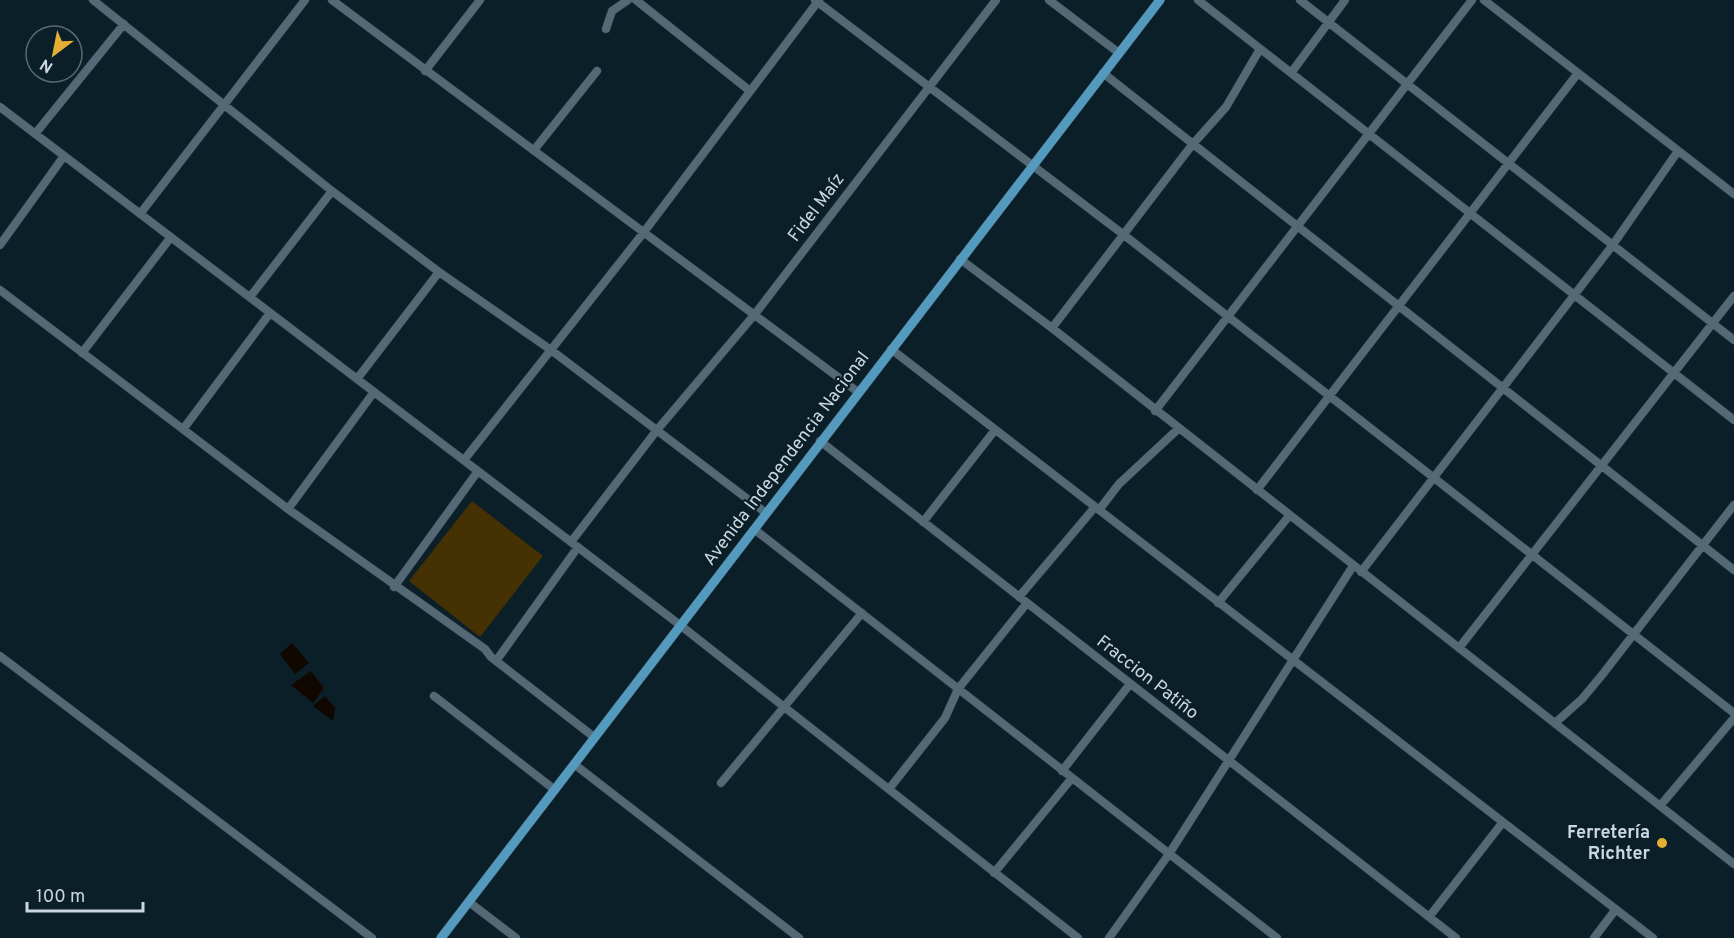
<svg xmlns="http://www.w3.org/2000/svg" width="1734" height="938" font-family="Overpass,sans-serif">
<rect width="100%" height="100%" fill="#0b1f29"/>
<path fill="#453102" d="M 472,501 L 543,556 L 480,637 L 409,581 Z"/>
<path fill="#100700" d="M 292,643 L 309,663 L 295,674 L 280,654 Z
M 311,671 L 324,688 L 313,703 L 291,685 Z
M 325,696 L 335,708 L 333,721 L 313,706 Z"/>
<g fill="none" stroke-linecap="round" stroke-linejoin="round">
<g stroke="#2d363f" stroke-width="9">
<path id="minor" d="M 93,0 L 332,191 L 439,272 L 551,350 L 766,513
M 332,0 L 858,392
M 636,0 L 750,91
M 815,0 L 1124,235 L 1734,713
M 1049,0 L 1119,53
M 1198,0 L 1734,420
M 1300,0 L 1734,340
M 1484,0 L 1734,194
M 606,29 L 612,11 L 628,0
M 425,71 L 480,0
M 1103,73 L 1734,570
M 1291,73 L 1345,0
M 0,107 L 680,625 L 1078,938
M 35,134 L 124,24
M 534,150 L 597,71
M 140,214 L 305,0
M 0,245 L 64,156
M 960,259 L 1052,328 L 1734,864
M 0,290 L 288,509 L 485,649 L 491,657 L 594,737
M 250,297 L 332,191
M 1052,328 L 1192,145 L 1226,107 L 1260,49
M 891,349 L 1653,938
M 82,353 L 171,237
M 357,379 L 439,272
M 1155,411 L 1472,0
M 184,428 L 270,313
M 820,441 L 1456,938
M 464,460 L 644,232 L 819,0
M 1257,490 L 1578,73
M 288,509 L 374,392
M 1099,510 L 1119,484 L 1178,429
M 923,522 L 995,430
M 754,529 L 1277,938
M 571,542 L 657,430 L 755,314 L 996,0
M 1361,572 L 1612,246 L 1678,151
M 394,587 L 478,471
M 1019,597 L 1095,507
M 1218,603 L 1289,516
M 1459,648 L 1734,296
M 0,656 L 372,938
M 496,661 L 578,547
M 434,696 L 555,790
M 1555,723 L 1582,699 L 1602,675 L 1734,505
M 574,764 L 799,938
M 1062,771 L 1130,684
M 721,783 L 862,613
M 889,789 L 945,718 L 958,689 L 1027,603
M 1660,806 L 1734,718
M 994,873 L 1072,778
M 469,902 L 516,938
M 1429,917 L 1503,822
M 1109,938 L 1169,854 L 1353,566
M 1594,938 L 1616,909"/>
</g>
<g stroke="#2d363f" stroke-width="10">
<path id="major" d="M 441,938 L 1160,0"/>
</g>
<use href="#minor" stroke="#536976" stroke-width="8"/>
<use href="#major" stroke="#549abf" stroke-width="9"/>
</g>
<circle fill="#e4ae35" stroke="#0b1f29" stroke-width="2" cx="1662" cy="843" r="6"/>
<g text-anchor="middle" dominant-baseline="central" stroke-width="4.5" stroke-linejoin="round" paint-order="stroke">
<g font-size="18" fill="#cbd7de" stroke="#0b1f29">
<text transform="translate(817 208) rotate(-53)">Fidel Maíz</text>
<text transform="translate(787 459) rotate(-53)">Avenida Independencia Nacional</text>
<text transform="translate(1147 678) rotate(38)">Fraccion Patiño</text>
</g>
<g font-size="18" font-weight="bold" fill="#cbd7de" stroke="#0b1f29" text-anchor="end">
<text x="1650" y="833">Ferretería<tspan x="1650" dy="21">Richter</tspan></text>
</g>
</g>
<g transform="translate(54 54) rotate(212)"><circle r="28" fill="#0b1f29" stroke="#586971" stroke-width="1.5"/>
<path d="M0-4.5L10 22L0 15L-10 22Z" fill="#e4ae35"/>
<text y="-9" font-size="16" font-weight="bold" text-anchor="middle" fill="#cbd7de">N</text>
</g>
<path d="M27 902v9h116v-9" fill="none" stroke="#cbd7de" stroke-width="3"/>
<text x="36" y="902" font-size="18" fill="#cbd7de" stroke="#0b1f29" stroke-width="4.5" paint-order="stroke">100 m</text>
</svg>
